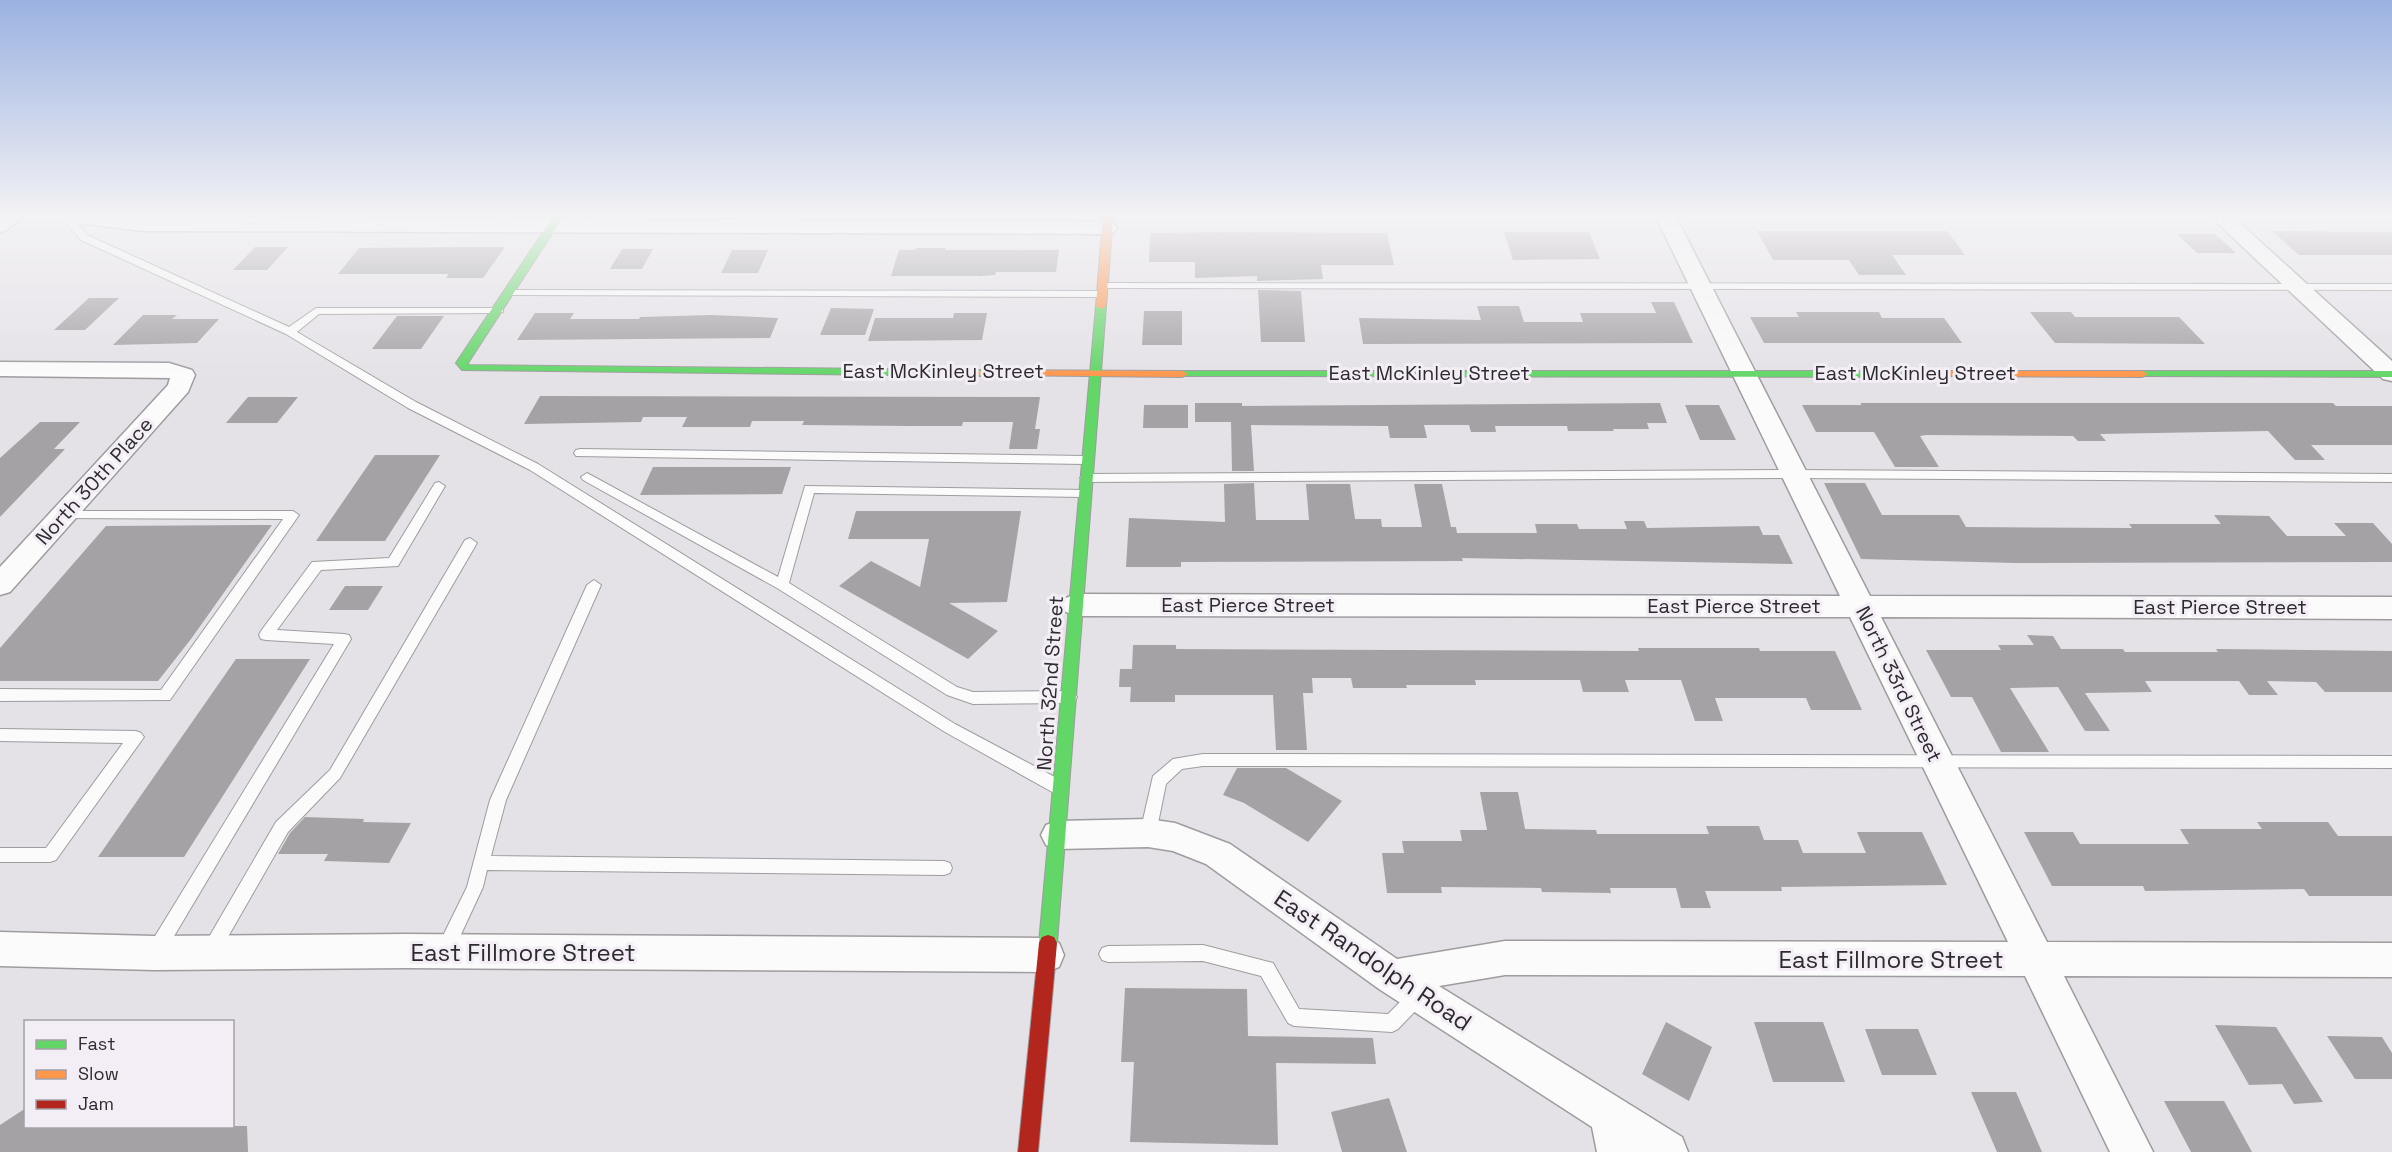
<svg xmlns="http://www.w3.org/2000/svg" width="2392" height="1152" font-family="'Space Grotesk',sans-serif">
<rect width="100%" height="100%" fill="#e5e2e7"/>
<path fill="#a5a2a6" d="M 1757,231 L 1947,231 L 1965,255 L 1892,255 L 1906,275 L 1859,275 L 1849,260 L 1773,260 Z
M 2272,231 L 2392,232 L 2392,255 L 2299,255 Z
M 1234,232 L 1387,233 L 1394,265 L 1321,265 L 1323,279 L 1257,281 L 1257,276 L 1195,278 L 1195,262 L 1149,262 L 1150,233 Z
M 1504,232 L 1589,232 L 1600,259 L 1513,260 Z
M 2177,234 L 2215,234 L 2236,253 L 2197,253 Z
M 255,247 L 288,247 L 267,270 L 233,270 Z
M 469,247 L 505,247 L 483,278 L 446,278 L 449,274 L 338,274 L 359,248 Z
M 916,248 L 946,248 L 945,250 L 1059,250 L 1056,272 L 996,272 L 995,275 L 981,276 L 891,276 L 899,250 L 915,250 Z
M 622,249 L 653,249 L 642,269 L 610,269 Z
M 732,250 L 768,250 L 758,273 L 721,273 Z
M 1258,290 L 1301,291 L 1305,342 L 1261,342 Z
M 89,298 L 119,298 L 85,330 L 54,330 Z
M 1651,302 L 1674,302 L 1693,343 L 1363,344 L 1359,318 L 1481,320 L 1477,306 L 1519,306 L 1524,322 L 1583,322 L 1580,313 L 1656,313 Z
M 831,308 L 874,309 L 865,335 L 820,335 Z
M 1144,311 L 1182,311 L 1182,345 L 1142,345 Z
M 1796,312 L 1879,312 L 1882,318 L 1944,318 L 1962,343 L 1764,343 L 1750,317 L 1799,317 Z
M 2030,312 L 2071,312 L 2075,317 L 2179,317 L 2205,344 L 2055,343 Z
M 535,313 L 574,313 L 570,319 L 639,319 L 640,317 L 712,315 L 778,318 L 770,338 L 517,340 Z
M 954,313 L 987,313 L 982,340 L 868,341 L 875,318 L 953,318 Z
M 143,315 L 177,315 L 172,319 L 219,319 L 197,343 L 113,345 Z
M 397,316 L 444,316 L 421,349 L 372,349 Z
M 540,396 L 1040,397 L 1035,429 L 1040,429 L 1037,449 L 1009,449 L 1013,422 L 963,422 L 962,426 L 909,426 L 802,425 L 804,421 L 752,421 L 750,427 L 682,427 L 687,417 L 643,417 L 641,422 L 524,424 Z
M 248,397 L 298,397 L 277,423 L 226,423 Z
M 1195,403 L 1242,403 L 1242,406 L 1660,403 L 1667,423 L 1647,423 L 1649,429 L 1613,429 L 1614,431 L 1568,431 L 1567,426 L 1495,426 L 1496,432 L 1471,432 L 1469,425 L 1424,425 L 1427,438 L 1390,438 L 1388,426 L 1251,425 L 1254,471 L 1232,471 L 1231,422 L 1195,422 Z
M 1860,403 L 2333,403 L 2336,406 L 2392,406 L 2392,445 L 2311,445 L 2325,460 L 2295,460 L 2268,431 L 2100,434 L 2106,441 L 2078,441 L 2073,436 L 1926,435 L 1920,436 L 1939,467 L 1895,467 L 1874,432 L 1816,432 L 1802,405 L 1862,405 Z
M 1144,405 L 1188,405 L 1188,428 L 1143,428 Z
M 1685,405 L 1719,405 L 1736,440 L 1700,440 Z
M 40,422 L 80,422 L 54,449 L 65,449 L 0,517 L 0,458 Z
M 375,455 L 440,455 L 385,541 L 316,541 Z
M 653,467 L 791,467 L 782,494 L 640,495 Z
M 1254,483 L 1256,520 L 1309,520 L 1306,484 L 1350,484 L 1355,519 L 1381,519 L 1382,527 L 1422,527 L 1414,484 L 1442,484 L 1451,527 L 1456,527 L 1457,533 L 1537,533 L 1535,524 L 1577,524 L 1579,529 L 1627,529 L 1624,521 L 1644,521 L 1647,528 L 1759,526 L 1763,535 L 1779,535 L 1793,564 L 1462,558 L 1463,561 L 1181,562 L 1181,567 L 1126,567 L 1129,518 L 1225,522 L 1224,484 Z
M 1824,483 L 1865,483 L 1882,515 L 1959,515 L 1966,527 L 2132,528 L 2129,524 L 2221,524 L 2214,515 L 2269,516 L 2287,536 L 2346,536 L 2334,523 L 2373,523 L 2392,544 L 2392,562 L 2015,563 L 1861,559 Z
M 856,511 L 1021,511 L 1007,602 L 949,603 L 998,631 L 968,659 L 839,586 L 871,561 L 920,587 L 929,539 L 848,539 Z
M 272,525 L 191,639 L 158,681 L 0,681 L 0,648 L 106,526 Z
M 345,586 L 383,586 L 368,610 L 329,610 Z
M 2027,635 L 2053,636 L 2061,649 L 2123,649 L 2125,652 L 2218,652 L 2216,649 L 2392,651 L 2392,692 L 2325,692 L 2316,682 L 2267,681 L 2278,695 L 2249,695 L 2239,681 L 2145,681 L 2152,692 L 2085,693 L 2110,731 L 2085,731 L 2058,687 L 2010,688 L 2049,752 L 2001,752 L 1972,697 L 1951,697 L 1926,650 L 2001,650 L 1998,645 L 2034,645 Z
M 1133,645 L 1176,645 L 1176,649 L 1639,651 L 1638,648 L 1759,648 L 1760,651 L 1835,651 L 1862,710 L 1811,710 L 1806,698 L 1715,698 L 1723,721 L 1695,721 L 1681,680 L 1625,680 L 1629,692 L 1583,692 L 1580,680 L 1475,680 L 1476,685 L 1406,685 L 1407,688 L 1353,688 L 1351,678 L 1312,678 L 1313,693 L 1303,693 L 1307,750 L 1276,750 L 1273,695 L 1175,695 L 1175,702 L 1130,702 L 1131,687 L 1119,687 L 1120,669 L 1132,669 Z
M 236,659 L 310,659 L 184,857 L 98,857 Z
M 1237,768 L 1286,768 L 1342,801 L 1308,842 L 1244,803 L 1223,795 Z
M 1480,792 L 1518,792 L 1525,829 L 1596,830 L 1597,834 L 1709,834 L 1706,826 L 1759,826 L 1764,840 L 1798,840 L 1803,853 L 1866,853 L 1857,832 L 1922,832 L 1947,885 L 1781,887 L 1782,891 L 1705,891 L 1711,908 L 1681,908 L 1676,888 L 1610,888 L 1611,893 L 1542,892 L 1541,888 L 1441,887 L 1442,893 L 1387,893 L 1382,853 L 1404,853 L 1402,841 L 1462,841 L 1460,830 L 1487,830 Z
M 305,817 L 364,819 L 363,822 L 411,823 L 389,863 L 324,861 L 328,854 L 278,854 L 290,833 Z
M 2257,822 L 2328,822 L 2338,836 L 2392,836 L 2392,896 L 2309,896 L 2304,889 L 2145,891 L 2143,886 L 2052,886 L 2024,832 L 2073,832 L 2080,844 L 2189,844 L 2180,829 L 2262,829 Z
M 1125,988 L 1247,989 L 1248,1036 L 1373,1038 L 1376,1064 L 1276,1063 L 1278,1145 L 1130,1142 L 1134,1062 L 1121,1062 Z
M 1666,1022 L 1712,1047 L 1689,1101 L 1642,1074 Z
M 1754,1022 L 1823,1022 L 1845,1082 L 1773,1082 Z
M 2215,1025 L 2276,1027 L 2323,1102 L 2294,1104 L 2282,1084 L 2249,1085 Z
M 1865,1029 L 1918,1029 L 1937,1075 L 1882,1075 Z
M 2327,1036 L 2382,1037 L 2392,1053 L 2392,1079 L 2355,1079 Z
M 1971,1092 L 2016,1092 L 2042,1152 L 1997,1152 Z
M 1389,1098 L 1407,1152 L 1342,1152 L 1331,1112 Z
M 2164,1101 L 2224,1101 L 2252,1152 L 2191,1152 Z
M 26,1108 L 26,1126 L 247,1126 L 248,1152 L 0,1152 L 0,1125 Z"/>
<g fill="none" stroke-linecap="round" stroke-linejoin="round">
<g stroke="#9e9c9f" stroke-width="2">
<path id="lane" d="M 61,217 L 71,217 L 89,236 L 289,327 L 316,308 L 503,308 L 503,312 L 499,313 L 319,314 L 297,332 L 416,402 L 538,464 L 955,724 L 1066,783 L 1068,788 L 1066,793 L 1060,794 L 1054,793 L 945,732 L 530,470 L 408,408 L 286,334 L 81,240 Z
M 1102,283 L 2392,284 L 2392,290 L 1098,288 L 1098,284 Z
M 510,290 L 1101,291 L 1106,294 L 1101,297 L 506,295 L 506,291 Z
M 580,449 L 1087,456 L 1093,460 L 1087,464 L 576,456 L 574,453 L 576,450 Z
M 1793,470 L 2392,474 L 2392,482 L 1793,478 L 1086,482 L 1080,478 L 1086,474 Z
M 587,473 L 778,577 L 805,486 L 1088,490 L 1090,493 L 1084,497 L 814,493 L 789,583 L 957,687 L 973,692 L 1070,691 L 1075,693 L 1077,697 L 1075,701 L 1070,703 L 973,704 L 947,695 L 777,588 L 583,480 L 581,477 Z
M 439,482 L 445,486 L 398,566 L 321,570 L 277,630 L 344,634 L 349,635 L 351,639 L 161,958 L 155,960 L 149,958 L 146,952 L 149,946 L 334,644 L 266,640 L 261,639 L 259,635 L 261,631 L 312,562 L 389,558 L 435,483 Z
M 63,511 L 293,511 L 299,515 L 170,700 L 0,701 L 0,689 L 161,690 L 283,519 L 58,518 L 57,515 Z
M 470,538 L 477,543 L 340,778 L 288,832 L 217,956 L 211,958 L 205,956 L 202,950 L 205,944 L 276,822 L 330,770 L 465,540 Z
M 594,580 L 601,585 L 506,800 L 491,856 L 944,861 L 950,863 L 952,868 L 950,873 L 944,875 L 487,870 L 483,887 L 451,956 L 445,958 L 439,956 L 436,950 L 467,887 L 490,800 L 587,585 Z
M 0,729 L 136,731 L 141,733 L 144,737 L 56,860 L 50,862 L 0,862 L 0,848 L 46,848 L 123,743 L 0,741 Z
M 1203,754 L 2392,756 L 2392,768 L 1203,766 L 1182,769 L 1166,784 L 1156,833 L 1154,838 L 1148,840 L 1142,838 L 1140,833 L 1153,776 L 1173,759 Z
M 1203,945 L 1273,963 L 1299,1009 L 1388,1014 L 1414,988 L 1420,986 L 1426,988 L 1429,994 L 1426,1000 L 1398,1029 L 1392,1032 L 1294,1026 L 1288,1023 L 1261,976 L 1203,961 L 1108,962 L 1102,960 L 1099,954 L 1102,948 L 1108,946 Z"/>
</g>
<g stroke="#9e9c9f" stroke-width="3">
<path id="street" d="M 0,217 L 22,217 L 7,230 L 0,232 Z
M 68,217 L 1107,222 L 1114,224 L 1117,228 L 1114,232 L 1107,234 L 143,231 L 78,223 L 71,221 Z
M 1656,217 L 1676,217 L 1870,596 L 2392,597 L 2392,619 L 1881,617 L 2047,942 L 2392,943 L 2392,977 L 2064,976 L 2153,1152 L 2110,1152 L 2025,976 L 1505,975 L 1439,986 L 1682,1137 L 1688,1152 L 1597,1152 L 1592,1127 L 1379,989 L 1206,864 L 1173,851 L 1148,847 L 1058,849 L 1046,845 L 1041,835 L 1046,825 L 1058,821 L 1148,819 L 1175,823 L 1230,844 L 1397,959 L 1505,941 L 2008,942 L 1850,617 L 1076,616 L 1066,612 L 1061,605 L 1066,598 L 1076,594 L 1840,596 Z
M 2211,217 L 2233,217 L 2392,361 L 2392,381 L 2383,379 Z
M 0,362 L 169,363 L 192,370 L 195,375 L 188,392 L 10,592 L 0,595 L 0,567 L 168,385 L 170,378 L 0,376 Z
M 0,932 L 154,936 L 406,934 L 1046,938 L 1059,943 L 1064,955 L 1059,967 L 1046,972 L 406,968 L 154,970 L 0,966 Z"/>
</g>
<g stroke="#9e9c9f" stroke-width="2">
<path id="fast" d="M 553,217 L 563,217 L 468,363 L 469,365 L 982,370 L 988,373 L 982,376 L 462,370 L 456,363 Z
M 1101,303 L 1106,306 L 1057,943 L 1054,949 L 1048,951 L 1042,949 L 1039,943 L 1096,306 Z
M 1182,371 L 1938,371 L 1944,374 L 1938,377 L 1178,376 L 1178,372 Z
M 2142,371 L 2392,371 L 2392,377 L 2138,376 L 2136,374 Z"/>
</g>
<g stroke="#9e9c9f" stroke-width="2">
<path id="slow" d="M 1103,217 L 1113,217 L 1106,306 L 1101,309 L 1096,306 Z
M 982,370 L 1182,371 L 1188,374 L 1182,377 L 978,375 L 976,373 Z
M 1938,371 L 2142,371 L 2148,374 L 2142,377 L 1934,376 L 1932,374 Z"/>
</g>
<g stroke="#9e9c9f" stroke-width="2">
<path id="jam" d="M 1048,935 L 1054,937 L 1057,943 L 1038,1152 L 1018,1152 L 1039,943 L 1042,937 Z"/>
</g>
<use href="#lane" fill="#fbfbfb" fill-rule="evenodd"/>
<use href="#street" fill="#fbfbfb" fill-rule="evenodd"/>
<use href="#fast" fill="#63d668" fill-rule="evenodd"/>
<use href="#slow" fill="#ff974d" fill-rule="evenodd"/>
<use href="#jam" fill="#b3261e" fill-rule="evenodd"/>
</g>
<linearGradient id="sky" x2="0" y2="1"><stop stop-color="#9bb2e1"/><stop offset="0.57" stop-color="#f3f2f4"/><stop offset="1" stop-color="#f3f2f4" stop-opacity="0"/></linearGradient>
<rect width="2392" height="378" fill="url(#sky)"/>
<g text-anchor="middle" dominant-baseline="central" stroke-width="6" stroke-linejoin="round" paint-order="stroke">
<g font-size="20" fill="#2e2b2f" stroke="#f3eef6">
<text x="943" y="371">East McKinley Street</text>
<text x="1429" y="373">East McKinley Street</text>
<text x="1915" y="373">East McKinley Street</text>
<text transform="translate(94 481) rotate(-48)">North 30th Place</text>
<text x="1248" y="605">East Pierce Street</text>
<text x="1734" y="606">East Pierce Street</text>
<text x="2220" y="607">East Pierce Street</text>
<text transform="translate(1050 683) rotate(-86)">North 32nd Street</text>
<text transform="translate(1899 684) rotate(64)">North 33rd Street</text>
</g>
<g font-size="24" fill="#2e2b2f" stroke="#f3eef6">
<text x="523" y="952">East Fillmore Street</text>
<text x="1891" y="959">East Fillmore Street</text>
<text transform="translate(1373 960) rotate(34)">East Randolph Road</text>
</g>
</g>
<rect x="24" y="1020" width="210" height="108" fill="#f3eef6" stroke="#a4a0a6" stroke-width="1.5"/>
<rect x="36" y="1040" width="30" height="9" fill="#63d668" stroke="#a4a0a6" stroke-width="1.5"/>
<text x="78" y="1050" font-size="18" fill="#2e2b2f">Fast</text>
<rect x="36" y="1070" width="30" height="9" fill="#ff974d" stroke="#a4a0a6" stroke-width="1.5"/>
<text x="78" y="1080" font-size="18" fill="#2e2b2f">Slow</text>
<rect x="36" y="1100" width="30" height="9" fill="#b3261e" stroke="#a4a0a6" stroke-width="1.5"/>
<text x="78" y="1110" font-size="18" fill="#2e2b2f">Jam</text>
</svg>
